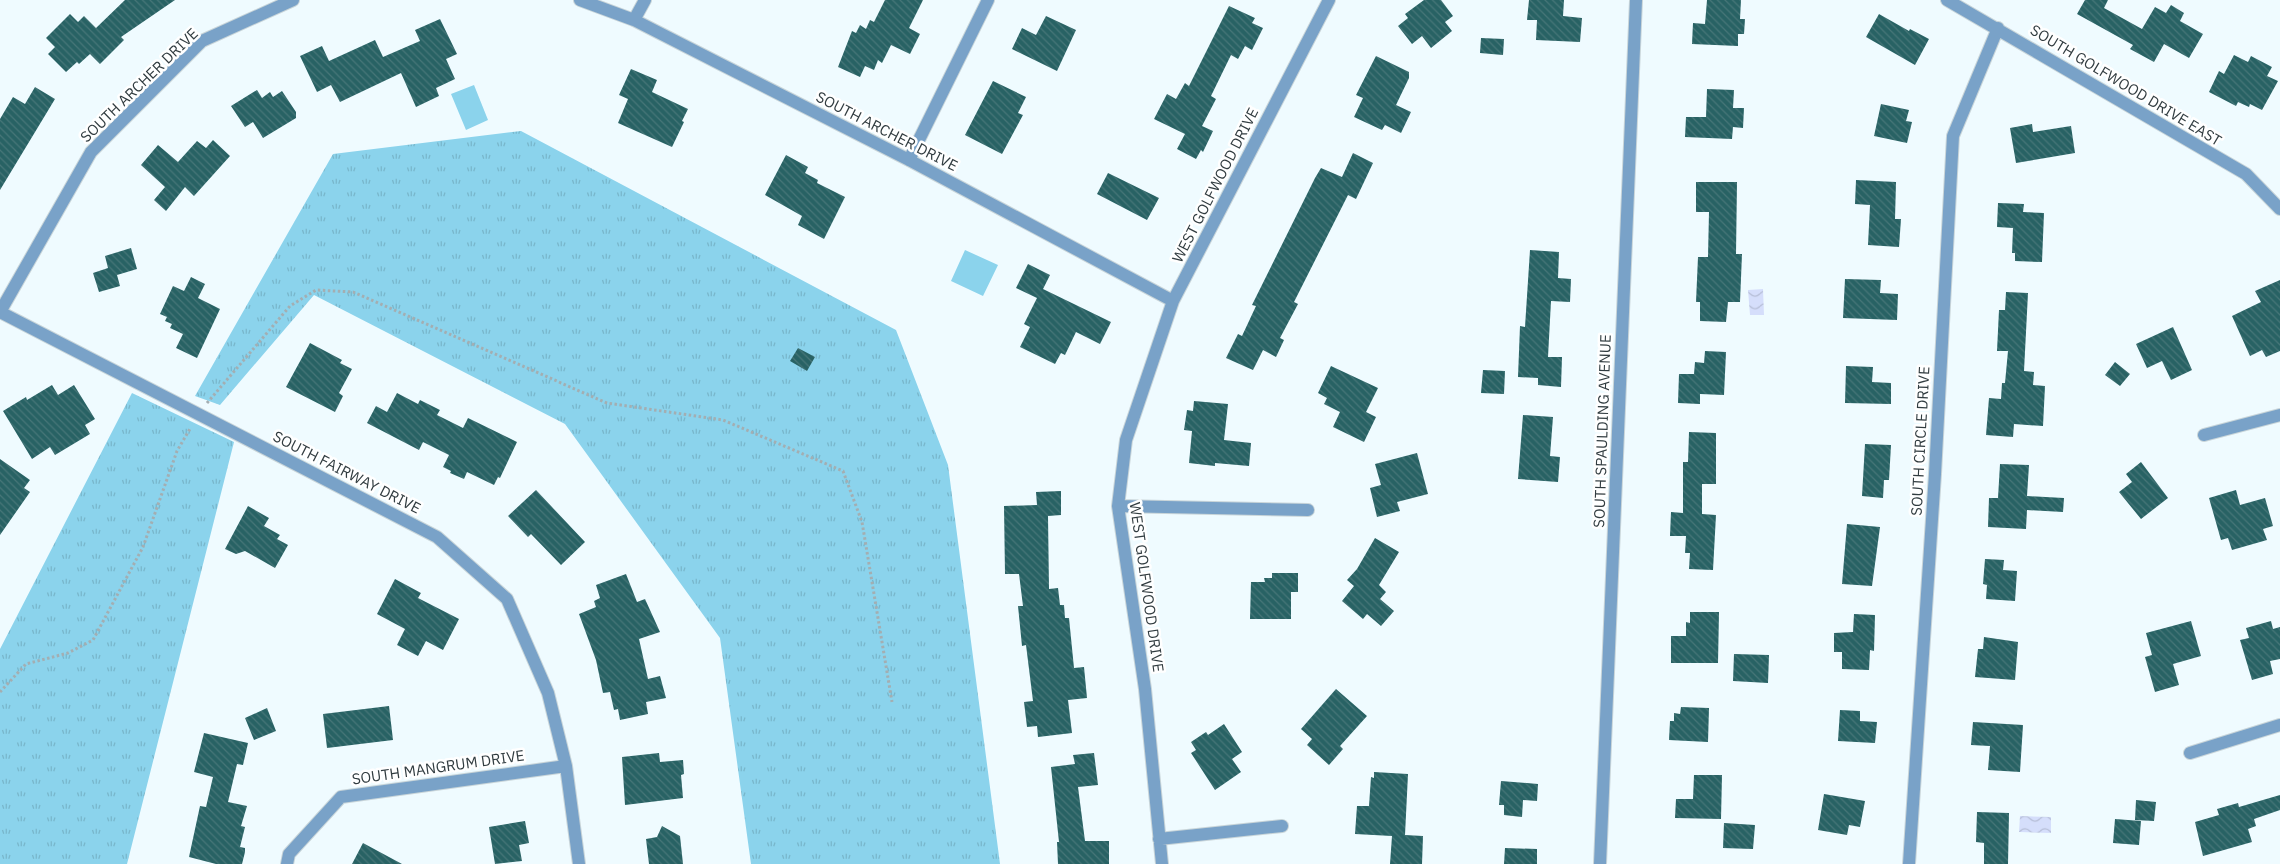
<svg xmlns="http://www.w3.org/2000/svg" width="2280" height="864" font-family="'IBM Plex Sans',sans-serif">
<defs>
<pattern id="grass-tufts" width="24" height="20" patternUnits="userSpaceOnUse" patternTransform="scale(1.25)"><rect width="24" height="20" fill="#8bd3ec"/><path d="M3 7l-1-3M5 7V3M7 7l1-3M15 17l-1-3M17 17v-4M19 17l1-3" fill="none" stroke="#78b6cb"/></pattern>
<pattern id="water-waves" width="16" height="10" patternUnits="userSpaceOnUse" patternTransform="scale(1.25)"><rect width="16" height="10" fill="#d5defb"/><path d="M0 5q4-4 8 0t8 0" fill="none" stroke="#b7bfd8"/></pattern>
<pattern id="building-back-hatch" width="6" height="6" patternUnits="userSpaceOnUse" patternTransform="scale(1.25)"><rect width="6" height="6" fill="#286264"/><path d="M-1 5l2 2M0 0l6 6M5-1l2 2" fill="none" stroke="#477678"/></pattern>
</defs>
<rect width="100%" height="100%" fill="#effbff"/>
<path fill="url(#grass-tufts)" d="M 521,131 L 896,330 L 948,465 L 1000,864 L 751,864 L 720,638 L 565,424 L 314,295 L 220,405 L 195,396 L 333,154 Z
M 132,393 L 234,442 L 127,864 L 0,864 L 0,649 Z"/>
<path fill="#8bd3ec" d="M 474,85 L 488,120 L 466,130 L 451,94 Z
M 965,250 L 998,265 L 983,296 L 951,281 Z"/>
<path fill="url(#water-waves)" d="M 1763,289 L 1764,315 L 1750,315 L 1748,290 Z
M 2020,816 L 2051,817 L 2051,833 L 2019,832 Z"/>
<path fill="url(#building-back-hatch)" d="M 125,0 L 175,0 L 121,37 L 124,40 L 100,64 L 90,54 L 79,64 L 77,62 L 66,72 L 48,54 L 55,47 L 46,38 L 70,14 L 78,22 L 84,16 L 96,28 Z
M 885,0 L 923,0 L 909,28 L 920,34 L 910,54 L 891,45 L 882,63 L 878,60 L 874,70 L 865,66 L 860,77 L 838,67 L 852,31 L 856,33 L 860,25 L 866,29 L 870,20 L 874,22 Z
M 1424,0 L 1441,0 L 1453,16 L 1445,22 L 1452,31 L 1431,48 L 1422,36 L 1412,44 L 1398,26 L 1408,18 L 1405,14 Z
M 1529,0 L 1564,0 L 1563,16 L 1582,18 L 1580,42 L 1536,40 L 1537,20 L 1527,20 Z
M 1707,0 L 1741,0 L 1740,19 L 1745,19 L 1744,34 L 1738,34 L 1738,46 L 1692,44 L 1693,23 L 1705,24 Z
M 2085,0 L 2108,0 L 2104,8 L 2142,29 L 2155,7 L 2166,13 L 2171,5 L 2184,13 L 2180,21 L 2203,34 L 2189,58 L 2164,44 L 2154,62 L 2130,49 L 2133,45 L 2077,14 Z
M 1229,6 L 1255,18 L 1252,23 L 1263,28 L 1252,50 L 1245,46 L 1238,59 L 1231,55 L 1211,96 L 1216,99 L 1202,126 L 1213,131 L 1203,152 L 1201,150 L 1196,159 L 1177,149 L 1185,134 L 1154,119 L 1167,94 L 1176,99 L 1185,83 L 1189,86 Z
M 1879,14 L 1909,31 L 1910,29 L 1929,39 L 1915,65 L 1866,37 Z
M 1046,16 L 1076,30 L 1057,71 L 1012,49 L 1022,28 L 1036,35 Z
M 440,19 L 457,54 L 446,59 L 455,79 L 436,88 L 439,96 L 416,107 L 401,73 L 340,102 L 331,85 L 317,92 L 300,56 L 322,46 L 329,61 L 375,40 L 383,57 L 420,41 L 415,30 Z
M 1481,38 L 1504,39 L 1503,55 L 1480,53 Z
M 2234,55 L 2248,62 L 2251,56 L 2272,67 L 2267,76 L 2278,81 L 2262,110 L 2250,104 L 2249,107 L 2238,102 L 2236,106 L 2209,92 L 2219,71 L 2224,74 Z
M 1376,56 L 1409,72 L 1409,78 L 1396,105 L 1411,112 L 1401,133 L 1385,125 L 1382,130 L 1354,117 L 1363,98 L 1356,95 Z
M 631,69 L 657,80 L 652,92 L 688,109 L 682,121 L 684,122 L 672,147 L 618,123 L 628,99 L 619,95 Z
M 993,81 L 1026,97 L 1018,113 L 1023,115 L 1002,154 L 965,135 Z
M 35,87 L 55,99 L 0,190 L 0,119 L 13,97 L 25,104 Z
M 1707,89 L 1734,90 L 1733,108 L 1744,108 L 1743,128 L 1733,127 L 1732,139 L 1685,137 L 1686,117 L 1706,117 Z
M 257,90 L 262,98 L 270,92 L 273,97 L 282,91 L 296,112 L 296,118 L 263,138 L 253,122 L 245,127 L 231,106 Z
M 1881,104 L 1909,110 L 1906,121 L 1912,122 L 1907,143 L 1874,136 Z
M 2032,124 L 2033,132 L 2071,126 L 2075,153 L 2016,163 L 2010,128 Z
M 213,140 L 230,156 L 194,196 L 185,187 L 166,211 L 154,200 L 165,187 L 141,165 L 158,145 L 178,162 L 197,141 L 206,148 Z
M 1353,153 L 1373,163 L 1356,199 L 1348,195 L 1294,302 L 1298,304 L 1280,338 L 1284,340 L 1276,357 L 1263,350 L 1253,370 L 1226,358 L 1238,334 L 1242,336 L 1256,306 L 1252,305 L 1315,178 L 1321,168 L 1342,177 Z
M 786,155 L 808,167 L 805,173 L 818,180 L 817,183 L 845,197 L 824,239 L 798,225 L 802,216 L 765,195 Z
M 1108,173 L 1159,198 L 1147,220 L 1097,194 Z
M 1856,180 L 1896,182 L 1895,219 L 1901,219 L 1899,247 L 1868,245 L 1870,205 L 1855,204 Z
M 1696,182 L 1737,182 L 1736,254 L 1742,254 L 1740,302 L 1728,302 L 1726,322 L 1700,321 L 1700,302 L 1696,302 L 1698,257 L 1708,257 L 1709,212 L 1696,212 Z
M 1998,203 L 2024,204 L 2023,212 L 2044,213 L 2042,262 L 2015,261 L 2015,253 L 2012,253 L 2013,228 L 1997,227 Z
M 131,248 L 137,269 L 117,275 L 120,286 L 99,292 L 93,273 L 108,268 L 105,256 Z
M 1530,250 L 1559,252 L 1558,278 L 1571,279 L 1570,302 L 1551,301 L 1548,357 L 1562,357 L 1561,387 L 1538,385 L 1538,378 L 1518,377 L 1520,326 L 1525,327 Z
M 1028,264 L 1050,275 L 1043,289 L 1111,322 L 1100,344 L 1076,332 L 1065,355 L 1061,353 L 1055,364 L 1020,347 L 1030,327 L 1024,324 L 1037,298 L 1016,288 Z
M 191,277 L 205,284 L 198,298 L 220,309 L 197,358 L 176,348 L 183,334 L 170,328 L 172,324 L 165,321 L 167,317 L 160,314 L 173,286 L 184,291 Z
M 1845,279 L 1881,280 L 1880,293 L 1898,294 L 1897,320 L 1843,318 Z
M 2280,280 L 2280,351 L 2266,357 L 2262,350 L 2250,356 L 2232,316 L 2261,302 L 2255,291 Z
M 2006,292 L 2028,293 L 2024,371 L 2034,372 L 2033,385 L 2045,386 L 2043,426 L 2014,424 L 2013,437 L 1986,435 L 1989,398 L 2001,399 L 2002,383 L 2005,383 L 2008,351 L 1997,351 L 1999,310 L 2005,310 Z
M 2173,327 L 2192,370 L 2171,380 L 2162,361 L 2147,368 L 2136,344 Z
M 310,343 L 342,360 L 340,363 L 352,369 L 339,393 L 343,396 L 335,412 L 286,387 Z
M 798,348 L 815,357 L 807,371 L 790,361 Z
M 1705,351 L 1726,352 L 1724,395 L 1700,394 L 1700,404 L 1678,403 L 1679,374 L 1694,374 L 1695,362 L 1704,363 Z
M 2115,362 L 2130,374 L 2120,386 L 2105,375 Z
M 1331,366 L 1378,388 L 1366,412 L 1376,417 L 1364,442 L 1333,427 L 1340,412 L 1324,404 L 1327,398 L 1318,393 Z
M 1846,366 L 1873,367 L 1872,382 L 1891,383 L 1891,404 L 1845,403 Z
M 1483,370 L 1505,371 L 1504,394 L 1481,393 Z
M 52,385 L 58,395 L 74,385 L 95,419 L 85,425 L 90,434 L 55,455 L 50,447 L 32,459 L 3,411 L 26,397 L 27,400 Z
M 397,393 L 418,404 L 420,400 L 440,410 L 437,415 L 463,428 L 468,418 L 517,442 L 500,478 L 498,477 L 494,485 L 467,472 L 464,479 L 450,473 L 451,471 L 443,467 L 449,455 L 423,442 L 419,450 L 367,423 L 376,406 L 387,412 Z
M 1194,401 L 1228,404 L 1224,440 L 1251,443 L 1249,466 L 1215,463 L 1215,466 L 1189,463 L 1192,431 L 1184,430 L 1187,410 L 1193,411 Z
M 1523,415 L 1553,417 L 1550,456 L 1560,457 L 1558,482 L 1518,479 Z
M 1689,432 L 1716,433 L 1716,484 L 1702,484 L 1702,514 L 1716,515 L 1713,570 L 1689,569 L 1690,553 L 1685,553 L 1686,536 L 1670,536 L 1671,512 L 1683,513 L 1683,462 L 1688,462 Z
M 1865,444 L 1891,445 L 1889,480 L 1884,480 L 1883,498 L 1862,496 Z
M 1417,453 L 1428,494 L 1397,502 L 1400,511 L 1377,517 L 1370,488 L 1381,485 L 1375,464 Z
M 0,459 L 30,480 L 24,488 L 30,492 L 0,535 Z
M 2141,462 L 2168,498 L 2141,519 L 2119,492 L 2132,482 L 2126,474 Z
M 2000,464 L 2029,465 L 2027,496 L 2064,498 L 2063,512 L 2027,510 L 2026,529 L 1988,527 L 1989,498 L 1998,498 Z
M 536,490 L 585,542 L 561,565 L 531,534 L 528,537 L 508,516 Z
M 2236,490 L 2240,505 L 2265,498 L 2273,526 L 2263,529 L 2267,540 L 2232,550 L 2228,538 L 2221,540 L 2209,498 Z
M 1061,491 L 1061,515 L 1048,516 L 1049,589 L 1058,588 L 1060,605 L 1064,605 L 1065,618 L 1069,618 L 1074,668 L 1084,667 L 1087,698 L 1068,700 L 1072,733 L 1038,737 L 1037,726 L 1027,727 L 1024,702 L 1033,701 L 1026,645 L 1022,646 L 1018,606 L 1023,606 L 1019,574 L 1005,574 L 1004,506 L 1037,505 L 1036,492 Z
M 248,506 L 269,518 L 264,526 L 280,535 L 277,539 L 288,545 L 275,568 L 245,551 L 236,554 L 225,549 Z
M 1847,524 L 1880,527 L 1872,586 L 1842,584 Z
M 1375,538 L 1399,552 L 1379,585 L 1386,592 L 1380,599 L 1394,611 L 1381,626 L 1367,614 L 1363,619 L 1342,601 L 1354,586 L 1347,580 L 1357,569 Z
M 1985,559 L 2004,560 L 2003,570 L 2017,571 L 2015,601 L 1986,599 L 1987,585 L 1983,584 Z
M 1272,573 L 1298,573 L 1298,592 L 1291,592 L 1291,619 L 1250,619 L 1251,582 L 1265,582 L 1264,578 L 1272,578 Z
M 626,574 L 637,602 L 645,599 L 660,632 L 639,639 L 648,679 L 660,676 L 666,698 L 646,702 L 648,714 L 620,720 L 618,709 L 614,710 L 610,692 L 603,693 L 596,660 L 579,614 L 596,607 L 594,601 L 600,598 L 596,585 Z
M 395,579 L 421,593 L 418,598 L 459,619 L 443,650 L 426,641 L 418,656 L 397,645 L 405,629 L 377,614 Z
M 1690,612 L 1719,612 L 1718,663 L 1671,663 L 1671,636 L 1686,636 L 1686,622 L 1690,623 Z
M 1854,614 L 1875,615 L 1874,651 L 1870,650 L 1869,670 L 1842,669 L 1842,652 L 1834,652 L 1834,633 L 1853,632 Z
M 2191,621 L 2201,656 L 2173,664 L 2179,685 L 2155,692 L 2145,657 L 2152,655 L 2146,633 Z
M 2271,621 L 2273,629 L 2280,627 L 2280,659 L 2270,661 L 2273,674 L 2252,680 L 2240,640 L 2249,638 L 2246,628 Z
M 1984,637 L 2018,642 L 2015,680 L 1975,677 L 1978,649 L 1983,649 Z
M 1734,654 L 1769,655 L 1768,683 L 1733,681 Z
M 1336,689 L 1367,716 L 1340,746 L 1343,749 L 1329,765 L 1307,745 L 1312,739 L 1301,729 Z
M 389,706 L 393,740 L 327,748 L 323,714 Z
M 1681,707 L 1709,708 L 1708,742 L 1669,740 L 1670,721 L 1674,721 L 1674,713 L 1680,714 Z
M 267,708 L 276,731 L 254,740 L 245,718 Z
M 1840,710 L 1860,711 L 1860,721 L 1877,722 L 1875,743 L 1838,741 Z
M 1973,722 L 2023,725 L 2020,772 L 1988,770 L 1990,746 L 1971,745 Z
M 1224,724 L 1242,752 L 1232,759 L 1241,772 L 1215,790 L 1191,753 L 1196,750 L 1191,742 L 1206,732 L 1208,735 Z
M 204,733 L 248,743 L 243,765 L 237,764 L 228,802 L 247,806 L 241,826 L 245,827 L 240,847 L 245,848 L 245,852 L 242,864 L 216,864 L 189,857 L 200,806 L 206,807 L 213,777 L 194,772 Z
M 659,753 L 660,762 L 683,760 L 684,774 L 681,775 L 683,798 L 625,805 L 622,757 Z
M 1094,753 L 1098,785 L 1078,787 L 1085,841 L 1109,841 L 1109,864 L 1058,864 L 1057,842 L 1059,842 L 1051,767 L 1075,764 L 1073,755 Z
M 1374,772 L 1408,774 L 1405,835 L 1423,836 L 1422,864 L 1390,864 L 1392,836 L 1355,834 L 1357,806 L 1369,806 L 1371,777 L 1374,778 Z
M 1694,775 L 1722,775 L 1721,819 L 1675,818 L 1676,799 L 1693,799 Z
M 1501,781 L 1538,784 L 1537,801 L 1523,800 L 1522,817 L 1504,815 L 1504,805 L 1499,805 Z
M 1824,794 L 1865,801 L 1860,827 L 1849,825 L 1847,835 L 1818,830 Z
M 2280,795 L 2280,810 L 2254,819 L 2256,826 L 2248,829 L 2252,842 L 2203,856 L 2195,822 L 2219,815 L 2217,809 L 2238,803 L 2239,807 Z
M 2136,800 L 2156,802 L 2154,821 L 2135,820 Z
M 1977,812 L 2009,813 L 2008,864 L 1984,864 L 1984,843 L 1976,842 Z
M 2115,819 L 2141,821 L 2139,845 L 2113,843 Z
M 525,821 L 529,843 L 519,845 L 522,861 L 495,864 L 489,827 Z
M 1724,823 L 1755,825 L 1753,849 L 1723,848 Z
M 662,826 L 680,836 L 683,864 L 649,864 L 646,839 L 657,837 Z
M 363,843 L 402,864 L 352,864 Z
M 1505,848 L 1537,849 L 1537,864 L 1504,864 Z"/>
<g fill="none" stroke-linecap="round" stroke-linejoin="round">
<g stroke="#c9d5d9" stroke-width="14">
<path id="minor" d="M 580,0 L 634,20 L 909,160 L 1173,301
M 1947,0 L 2246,174 L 2280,209
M 634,20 L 645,0
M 909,160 L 988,0
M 0,312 L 437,537 L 507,599 L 548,693 L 566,766 L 579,864
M 0,312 L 91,152 L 202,41 L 293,0
M 2204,435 L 2280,415
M 1118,506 L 1308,510
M 2190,753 L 2280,725
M 1159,839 L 1282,826
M 287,864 L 289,854 L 341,797 L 566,766
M 1162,864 L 1145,689 L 1118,506 L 1126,440 L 1173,301 L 1329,0
M 1600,864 L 1636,0
M 1909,864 L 1935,474 L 1953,136 L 1998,28"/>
</g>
<path stroke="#a3aeb2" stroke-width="3" stroke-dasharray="2.5 2.5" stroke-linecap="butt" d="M 207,403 L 290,306 L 316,290 L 353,292 L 607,403 L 723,420 L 843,471 L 862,522 L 892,702
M 0,692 L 26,664 L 68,653 L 93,640 L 143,547 L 177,451 L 191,427"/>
<use href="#minor" stroke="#79a2c8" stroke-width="12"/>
</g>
<g text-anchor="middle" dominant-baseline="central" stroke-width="5" stroke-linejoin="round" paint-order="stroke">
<g font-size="15" fill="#313c40" stroke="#fff">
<text transform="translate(139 85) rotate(-44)">SOUTH ARCHER DRIVE</text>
<text transform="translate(2126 85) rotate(31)">SOUTH GOLFWOOD DRIVE EAST</text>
<text transform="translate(887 131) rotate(27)">SOUTH ARCHER DRIVE</text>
<text transform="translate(1215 185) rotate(-63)">WEST GOLFWOOD DRIVE</text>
<text transform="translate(1602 431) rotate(-88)">SOUTH SPAULDING AVENUE</text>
<text transform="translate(1920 441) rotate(-87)">SOUTH CIRCLE DRIVE</text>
<text transform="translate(347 472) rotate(27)">SOUTH FAIRWAY DRIVE</text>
<text transform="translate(1147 587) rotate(82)">WEST GOLFWOOD DRIVE</text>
<text transform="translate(438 767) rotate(-8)">SOUTH MANGRUM DRIVE</text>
</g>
</g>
</svg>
